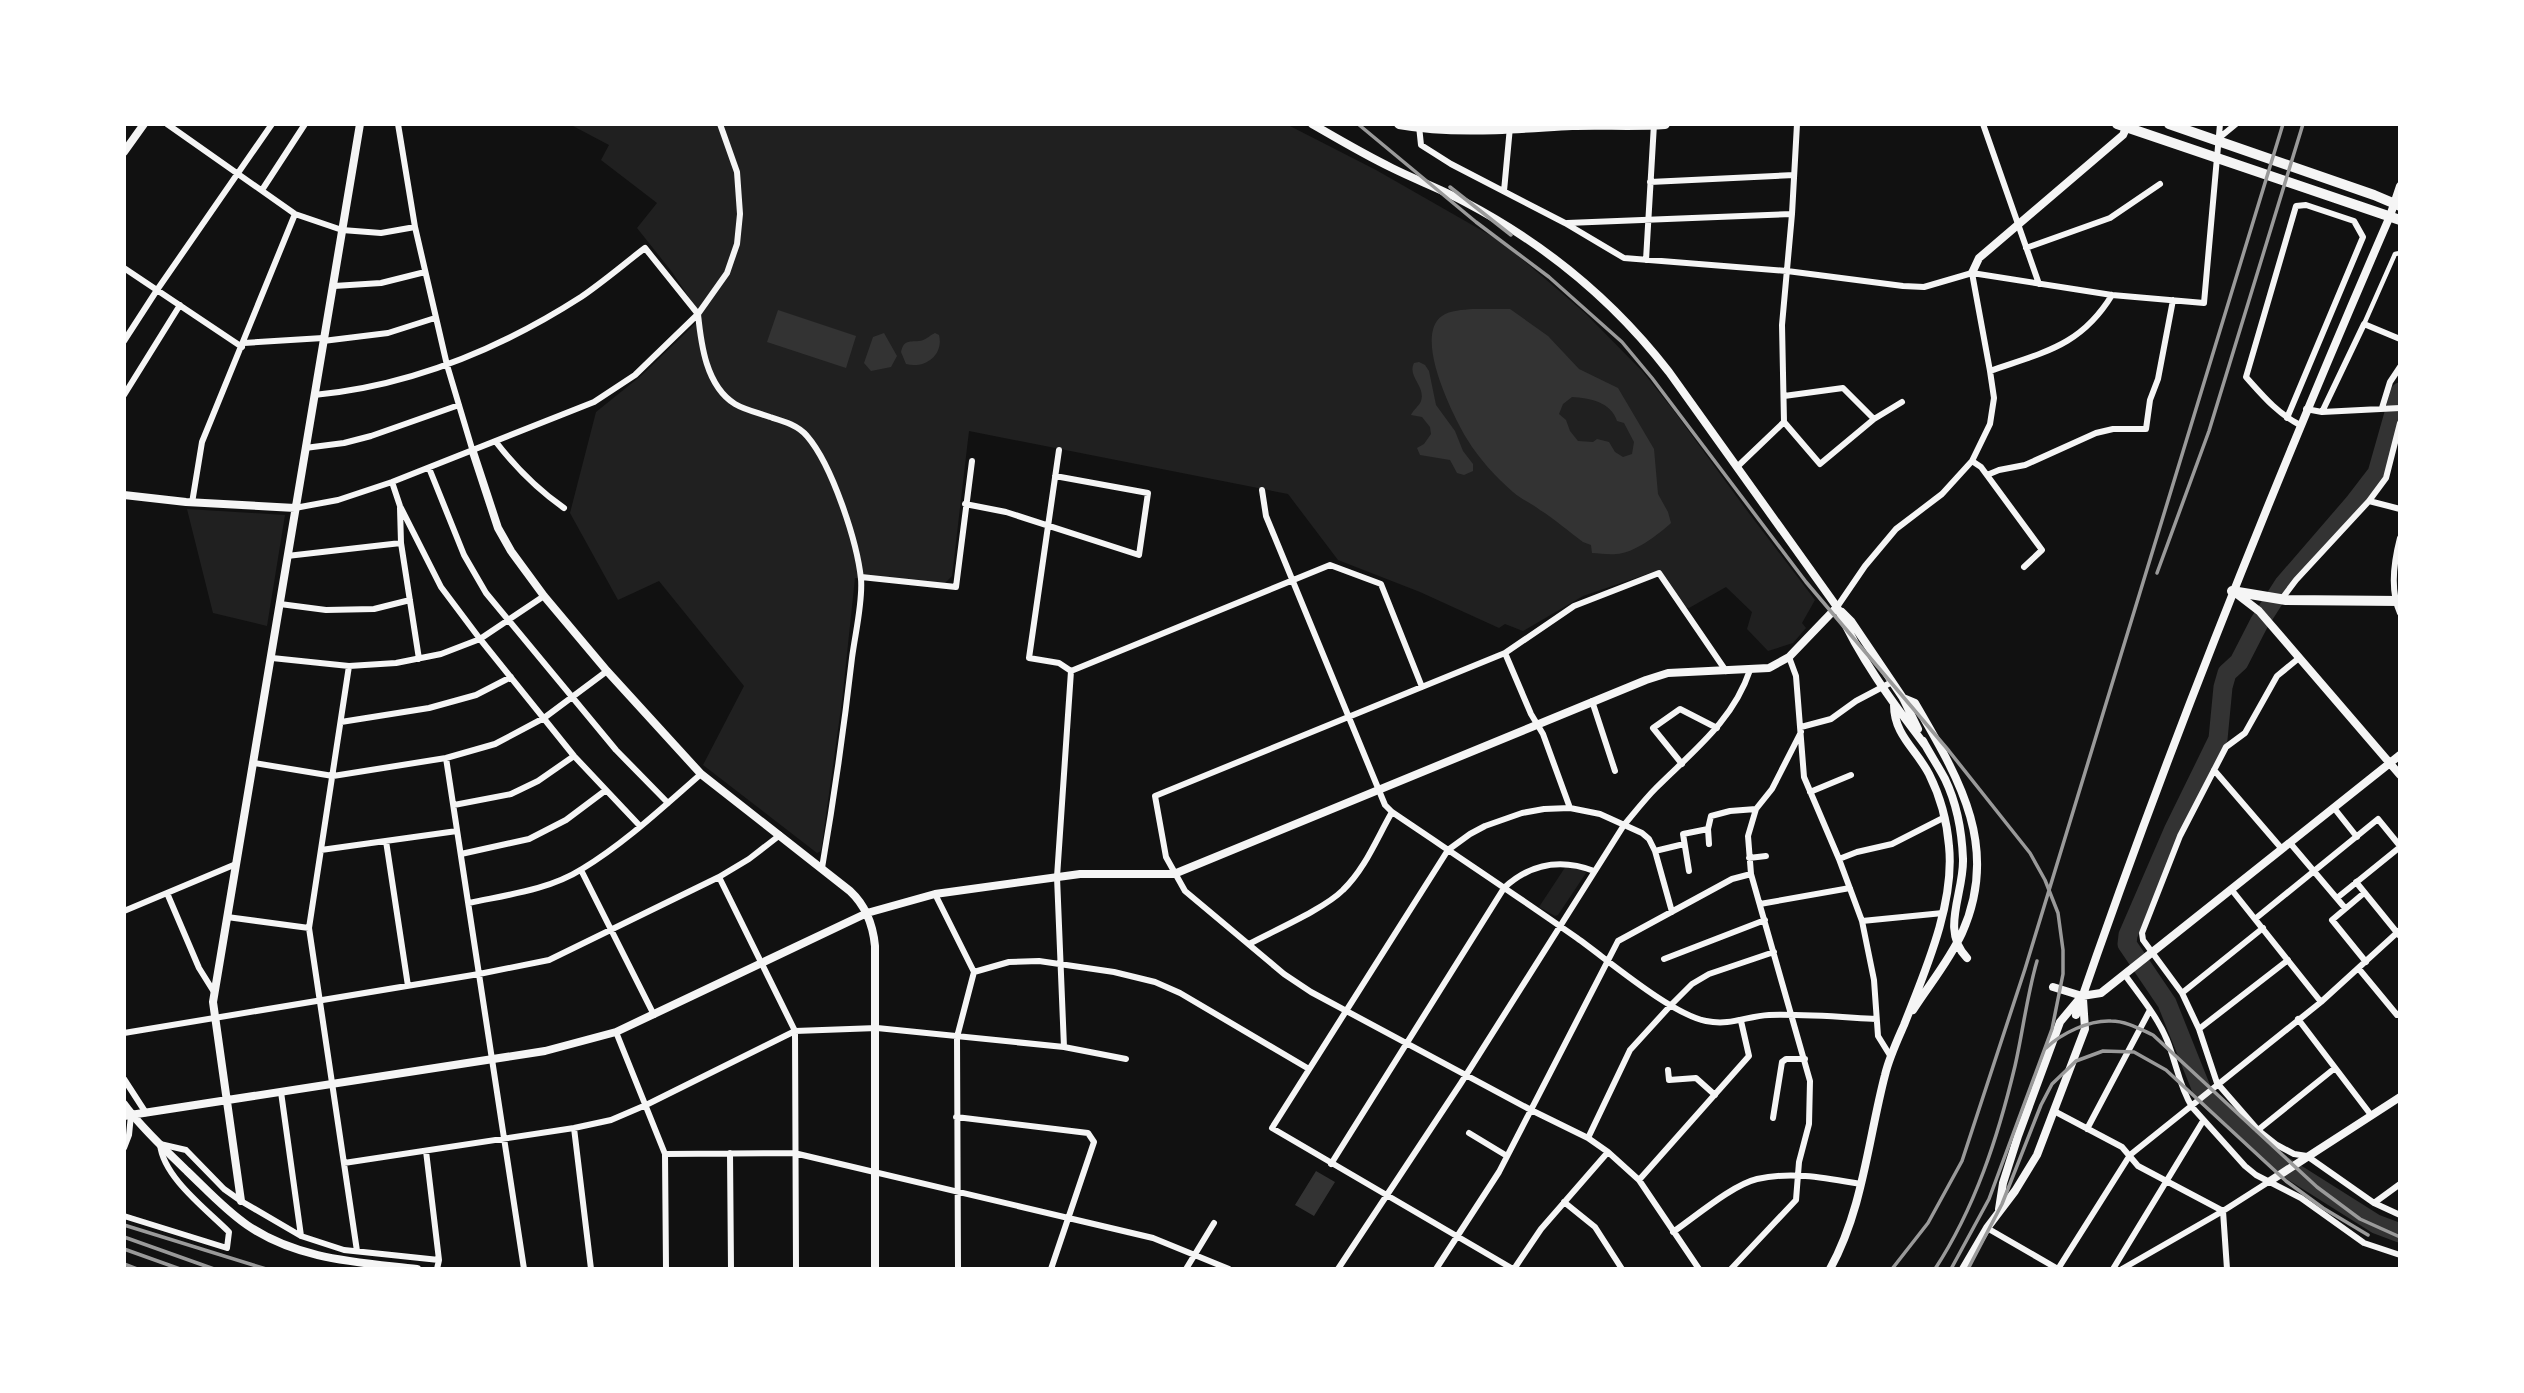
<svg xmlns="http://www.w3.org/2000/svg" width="2524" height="1393" font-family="Manrope,sans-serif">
<rect width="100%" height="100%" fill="#111"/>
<path fill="#202020" d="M 578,124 L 1286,124 L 1376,170 L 1502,242 L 1585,313 L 1643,372 L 1674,411 L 1745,508 L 1815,600 L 1802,623 L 1806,628 L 1793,643 L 1768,651 L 1747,629 L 1752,612 L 1726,587 L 1689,608 L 1685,607 L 1659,570 L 1583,596 L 1523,631 L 1505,624 L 1499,628 L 1420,592 L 1338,560 L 1288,494 L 969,431 L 952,576 L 944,584 L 855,578 L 842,701 L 821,851 L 817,853 L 703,765 L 744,686 L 659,581 L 618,600 L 570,513 L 596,412 L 642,375 L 702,317 L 672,272 L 637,228 L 657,203 L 601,160 L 609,145 L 573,126 Z
M 187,509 L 285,515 L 267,626 L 213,613 Z
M 1566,866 L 1583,868 L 1586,873 L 1558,915 L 1555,916 L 1539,907 Z"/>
<path fill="#333" fill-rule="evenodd" d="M 1473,309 L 1510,309 L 1548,336 L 1579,369 L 1618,388 L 1654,449 L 1658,494 L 1668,512 L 1671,523 C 1659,534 1633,554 1616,554 C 1608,555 1600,553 1592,553 L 1591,545 L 1583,542 C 1569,532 1555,519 1540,510 C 1532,504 1521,499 1513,492 C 1496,477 1479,459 1467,439 C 1453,416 1413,336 1442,316 C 1450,310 1463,310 1473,309 ZM 1572,397 C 1590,398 1611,402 1617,421 L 1624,423 L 1634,442 L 1632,454 L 1623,457 L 1615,452 L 1609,442 L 1597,439 L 1593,442 L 1578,441 L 1570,431 L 1566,420 L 1559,414 L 1563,404 Z
M 778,310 L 856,336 L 846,368 L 767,342 Z
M 884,333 L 897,356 L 891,367 L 871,371 L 864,363 L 873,337 Z
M 935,333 L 939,335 C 944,355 925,369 906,364 L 901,352 C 904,340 908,342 919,341 C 925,341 930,335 935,333 Z
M 1419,362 L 1425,365 L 1429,371 L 1436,405 L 1455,431 L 1463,451 L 1473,464 L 1473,471 L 1464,475 L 1457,473 L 1450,460 L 1420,455 L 1417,448 L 1424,444 L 1431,434 L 1430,427 L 1422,417 L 1411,415 C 1413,410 1420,405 1421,401 C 1426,386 1407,377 1414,363 Z
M 1316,1171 L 1335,1182 L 1314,1216 L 1295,1205 Z"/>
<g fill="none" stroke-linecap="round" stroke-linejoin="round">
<path stroke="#333" stroke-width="19" d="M 2400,392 L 2377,473 L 2354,503 L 2284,584 L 2259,623 L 2239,662 L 2227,673 L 2223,687 L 2218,739 L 2173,831 L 2128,935 L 2127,944 L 2167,1003 L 2203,1093 L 2276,1161 L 2376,1224 L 2400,1233"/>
<path stroke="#f5f5f5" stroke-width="4.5" d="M 2364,324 L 2395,254 L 2400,253"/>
<path stroke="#f5f5f5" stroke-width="6" d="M 167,124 L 295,214 L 342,230 L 381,233 L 415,227 L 447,365 L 473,452
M 398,124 L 415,227
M 720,124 L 737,172 L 740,214 L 737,244 L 727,273 L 698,314 C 701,344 706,386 735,404 C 745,410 759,413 770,417 C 783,421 798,425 807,436 C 832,465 857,541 861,579 C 863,602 855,634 852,658 C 844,728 834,798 822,868
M 1983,124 L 2039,284
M 1419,126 L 1421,145 L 1451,164 L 1565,223 L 1624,258 L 1787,271 L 1903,286 L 1924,287 L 1972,273 L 2112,295 L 2204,303 L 2220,124
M 2219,138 L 2236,124
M 1650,182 L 1794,175
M 262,190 L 305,124
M 1504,191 L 1510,127
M 1567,223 L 1792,214
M 2026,248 L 2110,218 L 2160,184
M 1646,260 L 1654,124
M 124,268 L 242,347
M 334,286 L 381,283 L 425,272
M 124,341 L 157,290 L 272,124
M 323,341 L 388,333 L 435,318
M 244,343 L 323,338
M 1990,371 C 2044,352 2081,346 2112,295
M 124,395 L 180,305
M 1784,396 L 1843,388 L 1874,419 L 1902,402
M 2382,408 L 2390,382 L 2400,367
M 2306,409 L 2322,412 L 2400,408
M 2322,412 L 2364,324 L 2400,339
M 2287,418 L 2363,237 L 2354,221 L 2306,205 L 2296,206 L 2246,377 C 2263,396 2277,413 2300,425
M 1784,422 L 1820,464 L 1874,419
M 496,442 C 516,468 537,489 564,508
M 305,448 L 344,443 L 371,436 L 459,405
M 1059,450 L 1029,658 L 1059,663 L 1071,671
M 1972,461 L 1981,467 L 2042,550 L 2024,567
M 1737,467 L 1784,422 L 1782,325 L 1792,214 L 1797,124
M 429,468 L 464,555 L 486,593 L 616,750 L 668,803
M 1987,475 L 1999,470 L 2025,465 L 2096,433 L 2113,429 L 2146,429 L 2150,400 L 2158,379 L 2173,300
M 392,482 L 400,506 L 441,587 L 480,639 L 574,756 L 640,826
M 1262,490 L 1266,516 L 1385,805 L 1392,812 C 1454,854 1516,895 1577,938 C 1608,960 1671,1014 1706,1021 C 1731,1026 1747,1016 1769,1015 C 1805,1014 1840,1017 1876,1019
M 2369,501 L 2400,509
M 192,503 L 202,442 L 295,214
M 965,504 L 1006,512 L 1139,555 L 1148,493 L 1055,476
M 295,508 L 338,500 L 392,482 L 594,402 L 635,375 L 698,314 L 645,248 C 624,264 603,282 581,297 C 500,349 410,386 314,395
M 400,508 L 401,543 L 419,659
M 2400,538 C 2394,561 2390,591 2400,613
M 287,556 L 401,543
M 861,577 L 956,587 L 972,461
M 2281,600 L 2296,580 L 2369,501 L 2386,478 L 2400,423
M 280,604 L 326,610 L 374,609 L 410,600
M 1837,607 L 1865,566 L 1896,529 L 1942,494 L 1972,461 L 1990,424 L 1994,398 L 1990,371 L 1972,273
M 1505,653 L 1531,714 L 1543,734 L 1570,808
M 1789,657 L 1796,676 L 1804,777 L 1839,859 L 1862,921 L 1874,980 L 1878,1036 L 1891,1057
M 272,658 L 349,666 L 396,663 L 441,654 L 480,639 L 544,596
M 2299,658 L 2277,676 L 2245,733 L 2226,747 L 2180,836 L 2142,933 L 2143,940 L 2182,993 L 2199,1029 L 2217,1083 L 2258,1130 L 2277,1145 L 2294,1154 L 2307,1156 L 2374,1203 L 2400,1215
M 349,666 L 309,928 L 357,1251
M 1071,671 L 1330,565 L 1381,584 L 1422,687
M 1592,701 L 1615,771
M 341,722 L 429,708 L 476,695 L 511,677
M 1801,727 L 1831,719 L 1856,701 L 1892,682
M 446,758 L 524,1269
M 254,763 L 333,776 L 446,758 L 495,744 L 544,718 L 607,671
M 1682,764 L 1653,728 L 1680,709 L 1717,728
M 2214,770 L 2282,849
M 1810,792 L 1851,775
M 454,805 L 511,794 L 538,781 L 574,756
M 2334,808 L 2357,837
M 386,841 L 408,986
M 2290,843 L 2345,908
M 1709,844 L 1708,829 L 1711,816 L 1730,811 L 1756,809
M 321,850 L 457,831
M 1655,851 L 1684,844
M 461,854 L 529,839 L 566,820 L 606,790
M 1749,858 L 1766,856
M 1839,859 L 1857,852 L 1892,844 L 1945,817
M 581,870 L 654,1015
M 1689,871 L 1683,834 L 1708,829
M 719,877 L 795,1031 L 796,1269
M 2356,882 L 2399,935
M 2231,889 L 2321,1002
M 167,893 L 199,968 L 214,992
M 2364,893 L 2332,920 L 2366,962
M 935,894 L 974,972
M 2337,898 L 2400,847
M 469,903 C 506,895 549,890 582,869 C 625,843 663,807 701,774
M 1760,904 L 1850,888
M 124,911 L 236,864
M 227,917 L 309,928
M 2255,919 L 2378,819 L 2400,846
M 1862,921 L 1943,913
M 1249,944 C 1275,930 1324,909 1343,890 C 1365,869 1377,838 1392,812
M 1664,959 L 1765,920
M 2359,969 L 2397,1015 L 2400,1013
M 2125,975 C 2140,996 2157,1016 2167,1040 C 2176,1062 2179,1086 2192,1107 L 2245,1166 L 2256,1175 L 2301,1198 L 2364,1243 L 2400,1255
M 2182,993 L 2263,928
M 2298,1019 L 2371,1115
M 2199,1029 L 2288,960
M 616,1032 L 665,1154 L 666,1269
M 124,1033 L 479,974 L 549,960 L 719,877 L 749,859 L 780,835
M 1064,1047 L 1057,877 L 1071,671
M 1668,1070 L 1669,1080 L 1696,1078 L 1715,1095
M 124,1079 L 146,1113
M 281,1092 L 301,1236
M 2054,1111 L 2122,1147 L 2138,1166 L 2223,1211 L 2227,1269
M 956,1117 L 1088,1133 L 1094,1142 L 1051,1269
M 1773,1118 L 1782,1062 L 1786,1059 L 1805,1059
M 574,1128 L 591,1269
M 2087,1129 L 2150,1010
M 2258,1130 L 2335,1068
M 1469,1133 L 1507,1156
M 1588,1138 L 1630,1050 L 1671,1005 L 1692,984 L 1709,974 L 1774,952
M 124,1148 L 129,1135 L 131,1115
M 426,1151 L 439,1260 L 437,1269
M 730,1153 L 731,1269
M 665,1154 L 794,1153 L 1153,1238 L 1229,1269
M 344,1163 L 574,1128 L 611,1120 L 646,1105 L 795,1031 L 877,1028 L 1064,1047 L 1126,1059
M 1331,1164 L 1504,888 C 1530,864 1560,858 1594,871
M 1639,1180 L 1749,1056 L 1741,1021
M 1564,1202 L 1595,1227 L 1622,1269
M 2374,1203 L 2400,1184
M 124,1216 L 227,1248 L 229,1232 C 206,1209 163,1177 160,1144 L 186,1150 L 224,1189 L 241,1201 L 301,1236 L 344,1250 L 439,1260
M 1987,1228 L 2058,1269
M 1673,1232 C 1695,1217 1732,1185 1757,1179 C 1792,1171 1826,1178 1861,1184
M 958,1269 L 957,1037 L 974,972 L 1009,962 L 1039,961 L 1114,972 L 1155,982 L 1180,993 L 1309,1069
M 1186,1269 L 1214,1223
M 1338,1269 L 1461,1083 L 1624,825 C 1635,812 1645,799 1656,788 C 1693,751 1733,721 1750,670
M 1436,1269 L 1499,1172 L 1618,941 L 1732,879 L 1751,874
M 1513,1269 L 1272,1128 L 1448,850 L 1470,834 L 1485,826 L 1522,813 L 1544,809 L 1570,808 L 1600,814 L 1642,833 L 1649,839 L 1655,851 L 1672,912
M 1514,1269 L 1541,1229 L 1608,1152
M 1699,1269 L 1639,1180 L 1608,1152 L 1588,1138 L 1531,1110 L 1311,992 L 1284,974 L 1185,891 L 1166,857 L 1155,796 L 1505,653 L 1574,606 L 1659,573 L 1726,671
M 1731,1269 L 1796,1200 L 1799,1162 L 1809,1124 L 1810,1081 L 1751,874 L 1748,836 L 1756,809 L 1772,789 L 1801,732
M 2058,1269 L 2130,1155 L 2321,1002 L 2400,930
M 2113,1269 L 2203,1121
M 2122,1269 L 2223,1211 L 2270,1181"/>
<path stroke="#f5f5f5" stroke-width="8" d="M 1312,124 C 1338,139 1365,155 1392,168 C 1416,180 1441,189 1465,202 C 1545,244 1614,301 1669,372 L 1837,607 C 1859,657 1892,702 1925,745
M 124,152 L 144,124
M 1972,273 L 1979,258 L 2123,135 L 2128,124
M 473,452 L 498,528 L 511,551 L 544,596 L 607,671 L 701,774 L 850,891 C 865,905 873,925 875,946 L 875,1269
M 124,495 L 186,502 L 295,508
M 2233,591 L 2259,611 L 2400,775
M 1842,612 L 1851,621 L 1903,698 L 1918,729
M 1903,698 L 1915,703 C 1958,777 2001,846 1962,933 C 1949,961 1929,985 1913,1010
M 1923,741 C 1930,754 1938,766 1945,779 C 1957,804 1962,833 1963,859 C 1964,894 1940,930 1967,958
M 2053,987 L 2082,996 L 2101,993 L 2400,755
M 2076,1015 C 2169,744 2276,479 2390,216 L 2400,186
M 124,1104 C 142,1129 166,1150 187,1171 C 206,1189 225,1210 247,1225 C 298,1260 358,1262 417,1269
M 124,1116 L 545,1051 L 616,1032 L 867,913 L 935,894 L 1080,874 L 1174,874 L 1646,680 L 1668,673 L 1769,668 L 1789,657 L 1837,607
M 2270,1181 L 2400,1097
M 241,1201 L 213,1002 L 360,124
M 1999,1209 L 2003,1183 L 2018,1136 L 2060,1022 L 2080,998
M 1830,1269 C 1863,1209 1868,1140 1885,1075 C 1889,1058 1897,1041 1904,1025 C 1925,971 1955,904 1949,846 C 1947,821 1940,796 1929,774 C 1916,749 1894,735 1894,705
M 1963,1269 L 1987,1228 L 2015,1191 L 2037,1155 L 2085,1029 L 2083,999"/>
<path stroke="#f5f5f5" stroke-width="10" d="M 2232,591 L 2286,600 L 2400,601"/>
<path stroke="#f5f5f5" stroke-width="10" d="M 1399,124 C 1456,134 1515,128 1572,125 C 1603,124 1634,126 1665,124
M 2117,124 L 2400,220
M 2169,124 L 2374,195 L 2400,206"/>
<path stroke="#9a9a9a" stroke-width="3.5" d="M 1358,124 L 1476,222 L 1549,277 L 1622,342 L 1652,378 L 1806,582 L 1949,751 L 2030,853 L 2045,880 L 2058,913 L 2063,950 L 2063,974 L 2052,1029 L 1989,1199 L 1951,1269
M 1450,187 L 1511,235
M 2157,573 L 2209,431 L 2303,124
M 2046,1048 C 2062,1033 2089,1020 2111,1021 C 2126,1021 2140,1029 2153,1035 L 2317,1187 L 2360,1219 L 2400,1237
M 124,1225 L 266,1269
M 124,1237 L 214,1269
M 124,1249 L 180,1269
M 124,1264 L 137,1269
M 1892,1269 L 1928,1223 L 1962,1161 L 2025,969 L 2283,124
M 1935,1269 C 1975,1208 1998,1137 2015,1066 C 2023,1031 2027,995 2037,961
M 1968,1269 L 2002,1204 L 2041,1105 L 2052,1084 L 2076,1061 L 2103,1051 L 2134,1052 L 2166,1070 L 2286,1181 L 2323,1208 L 2368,1235"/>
</g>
<rect width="2524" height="1393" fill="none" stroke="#ffffff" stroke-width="252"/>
</svg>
